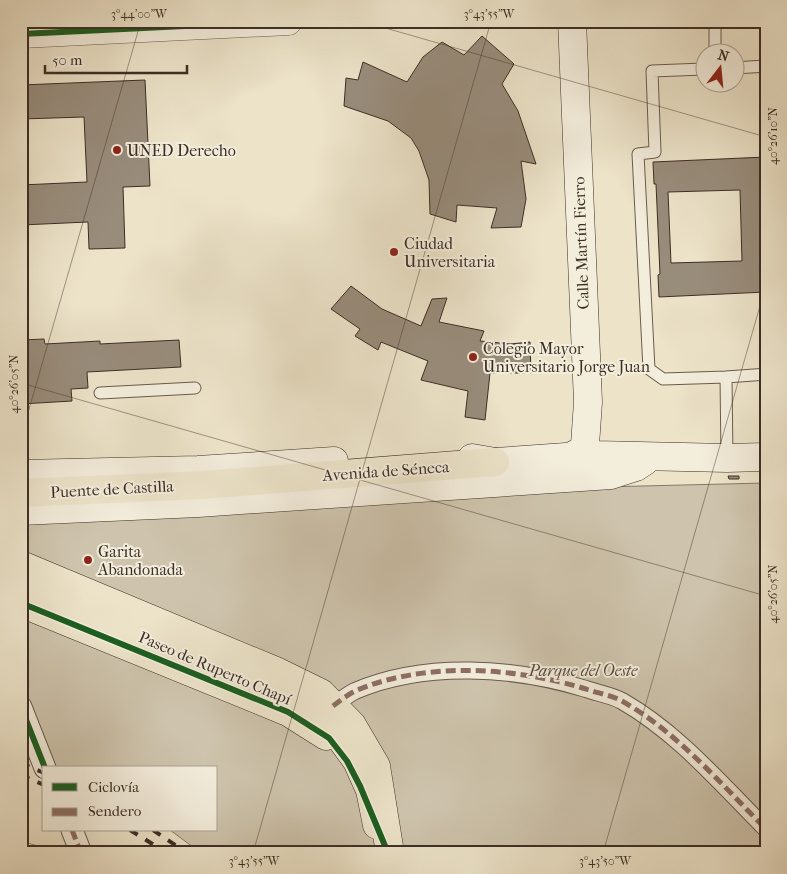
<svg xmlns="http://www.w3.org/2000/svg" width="787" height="874" font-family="'IM FELL French Canon',serif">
<rect width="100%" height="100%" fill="#ece3c9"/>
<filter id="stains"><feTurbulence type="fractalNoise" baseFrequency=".004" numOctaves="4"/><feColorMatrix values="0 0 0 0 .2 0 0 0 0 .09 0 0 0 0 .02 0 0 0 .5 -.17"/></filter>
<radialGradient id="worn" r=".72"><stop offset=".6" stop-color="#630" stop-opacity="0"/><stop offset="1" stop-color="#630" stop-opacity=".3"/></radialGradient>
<path fill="#cec4ad" stroke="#86796a" d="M 766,483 L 766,853 L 201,853 L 170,830 L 216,830 L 216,768 L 48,768 L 21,755 L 21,514 L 600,487 Z"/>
<path fill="#988c7b" stroke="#3d2e26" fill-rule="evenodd" d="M 482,36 L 514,64 L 502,84 L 518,111 L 536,164 L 521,161 L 526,199 L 521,227 L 491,228 L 497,208 L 457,205 L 456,222 L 430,214 L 429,180 L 419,151 L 411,138 L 388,121 L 344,106 L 346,78 L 358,80 L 363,62 L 407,82 L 423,57 L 442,42 L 464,55 Z
M 145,80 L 150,186 L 123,187 L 125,248 L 89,249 L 88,222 L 21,225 L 21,185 L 87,182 L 84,117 L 21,119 L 21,85 Z
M 766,157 L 766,292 L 659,297 L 658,275 L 660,274 L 656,184 L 654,184 L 653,162 ZM 740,190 L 742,261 L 671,263 L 668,192 Z
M 351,286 L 382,309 L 421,326 L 432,299 L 447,298 L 439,322 L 484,331 L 480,341 L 510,344 L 530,342 L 531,373 L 490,373 L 485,420 L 465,417 L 468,391 L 421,380 L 428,361 L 381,342 L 378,350 L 355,336 L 360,329 L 331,309 Z
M 44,339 L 45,344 L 100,341 L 100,344 L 179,340 L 181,367 L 87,372 L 88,388 L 71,389 L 72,401 L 21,404 L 21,340 Z
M 728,476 L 739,476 L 739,479 L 729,479 Z
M 84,557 L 92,559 L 92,564 L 83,562 Z"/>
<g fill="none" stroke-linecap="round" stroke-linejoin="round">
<g stroke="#695b4f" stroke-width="13">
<path id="service" d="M 715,21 L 715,52
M 734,68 L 766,66
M 704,69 L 652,71 L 655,152 L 638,154 L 649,369 L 663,379 L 726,377
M 100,393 L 195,388
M 727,458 L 726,377 L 766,374"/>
</g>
<g stroke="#695b4f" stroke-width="18">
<path id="pedestrian" d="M 333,706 C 340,701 347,695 355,691 C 425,661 514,667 586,689 C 597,693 611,695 622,701 C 678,733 720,783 766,829"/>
</g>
<g stroke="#695b4f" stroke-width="23">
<path id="minor" d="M 21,707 L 45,768
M 72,830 L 81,853"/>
</g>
<g stroke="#695b4f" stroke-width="29">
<path id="tertiary" d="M 21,34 L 288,21"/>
</g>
<g stroke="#3d2e26" stroke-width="29">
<path id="secondary" d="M 570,457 L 581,451 L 585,445 L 588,402 L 572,21
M 472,458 L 495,462 L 595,455 L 727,458 L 766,457
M 21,474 L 198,470 L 334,461
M 21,511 L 198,503 L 611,475 L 636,467 L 645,461"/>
</g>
<g stroke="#3d2e26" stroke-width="29">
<path id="primary" d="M 21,565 L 278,672 L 321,693 L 352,725 L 376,766 L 390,853
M 21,603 L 288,712 L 326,736"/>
</g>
<g stroke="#3d2e26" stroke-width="29">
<path id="trunk" d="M 21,493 L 202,485 L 495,462
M 21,586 L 295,699 L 336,732 L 357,761 L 370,790 L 377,825"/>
</g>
<use href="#service" stroke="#f3eddc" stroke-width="11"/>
<use href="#pedestrian" stroke="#f3eddc" stroke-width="16"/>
<use href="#minor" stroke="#f3eddc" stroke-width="21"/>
<use href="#tertiary" stroke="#f3eddc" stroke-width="28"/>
<use href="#secondary" stroke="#f3eddc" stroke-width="28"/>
<use href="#primary" stroke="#ece3c9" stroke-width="28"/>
<use href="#trunk" stroke="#ece3c9" stroke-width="28"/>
<path stroke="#3d2e26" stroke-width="4" stroke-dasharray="9 9" stroke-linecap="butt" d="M 21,763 L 44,773
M 21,775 L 44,785
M 130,830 L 167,853
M 153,830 L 187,853"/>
<path stroke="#8d6e63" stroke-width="5" stroke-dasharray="10 5" stroke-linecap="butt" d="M 333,706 C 340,701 347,695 355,691 C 425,661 514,667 586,689 C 597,693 611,695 622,701 C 678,733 720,783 766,829
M 72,830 L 81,853"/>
<g stroke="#f3eddc" stroke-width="9">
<path id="cycleway" d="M 21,34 L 288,21
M 21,603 L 288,712 L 329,738 L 347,761 L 360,786 L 388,853
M 21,707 L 45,768"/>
</g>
<use href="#cycleway" stroke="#1b5e20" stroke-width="6"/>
</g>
<path fill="none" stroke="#3d2e26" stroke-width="1" stroke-opacity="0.45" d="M 361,21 L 766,137M 21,383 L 766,596M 21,437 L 141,21M 21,841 L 62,853M 253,853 L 491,21M 603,853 L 766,285"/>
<g fill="#8f2418" stroke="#f3eddc" stroke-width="2">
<circle cx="117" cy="150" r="5"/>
<circle cx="394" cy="252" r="5"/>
<circle cx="473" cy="357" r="5"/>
<circle cx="88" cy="560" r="5"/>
</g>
<g text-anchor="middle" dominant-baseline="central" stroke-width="4" stroke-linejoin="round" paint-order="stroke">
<g font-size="16" fill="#3d2e26" stroke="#f3eddc" text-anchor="start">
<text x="127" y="150">UNED Derecho</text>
<text x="404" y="243">Ciudad<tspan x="404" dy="18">Universitaria</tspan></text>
<text x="483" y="348">Colegio Mayor<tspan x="483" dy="18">Universitario Jorge Juan</tspan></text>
<text x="98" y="551">Garita<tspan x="98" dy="18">Abandonada</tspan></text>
</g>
<g font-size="16" fill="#3d2e26" stroke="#f3eddc">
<text transform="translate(581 243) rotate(-92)">Calle Martín Fierro</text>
<text transform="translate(386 471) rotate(-4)">Avenida de Séneca</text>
<text transform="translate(112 489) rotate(-3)">Puente de Castilla</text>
<text transform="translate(215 668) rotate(23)">Paseo de Ruperto Chapí</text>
</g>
<g font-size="16" font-style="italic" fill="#5a4c41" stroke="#f3eddc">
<text x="583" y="670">Parque del Oeste</text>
</g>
</g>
<rect width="787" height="874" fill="none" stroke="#ece3c9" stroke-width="55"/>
<rect x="42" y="766" width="175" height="65" fill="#f3eddc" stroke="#aaa193"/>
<rect x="52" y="783" width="25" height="8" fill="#1b5e20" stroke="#aaa193"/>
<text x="88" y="792" font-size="15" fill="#3d2e26">Ciclovía</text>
<rect x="52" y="808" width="25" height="8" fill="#8d6e63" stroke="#aaa193"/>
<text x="88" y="816" font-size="15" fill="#3d2e26">Sendero</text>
<g transform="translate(720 68) rotate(16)"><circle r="24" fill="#f3eddc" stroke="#aaa193"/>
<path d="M0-4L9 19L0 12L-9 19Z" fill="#8f2418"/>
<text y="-8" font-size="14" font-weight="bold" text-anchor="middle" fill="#3d2e26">N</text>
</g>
<path d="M45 65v8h142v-8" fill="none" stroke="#3d2e26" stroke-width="2.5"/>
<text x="52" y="65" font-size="15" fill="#3d2e26" stroke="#f3eddc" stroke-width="4" paint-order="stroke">50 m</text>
<rect x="28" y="28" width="732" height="818" fill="none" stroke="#3d2e26" stroke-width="2"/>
<g font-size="12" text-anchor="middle" fill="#3d2e26">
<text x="139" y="18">3°44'00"W</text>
<text x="489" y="18">3°43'55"W</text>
<text transform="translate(773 136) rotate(-90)" y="4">40°26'10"N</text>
<text transform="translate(14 384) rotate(-90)" y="4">40°26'05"N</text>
<text transform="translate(773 594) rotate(-90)" y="4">40°26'05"N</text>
<text x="254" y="865">3°43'55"W</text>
<text x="605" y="865">3°43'50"W</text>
</g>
<rect width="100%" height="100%" filter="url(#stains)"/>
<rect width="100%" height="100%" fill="url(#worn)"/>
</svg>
